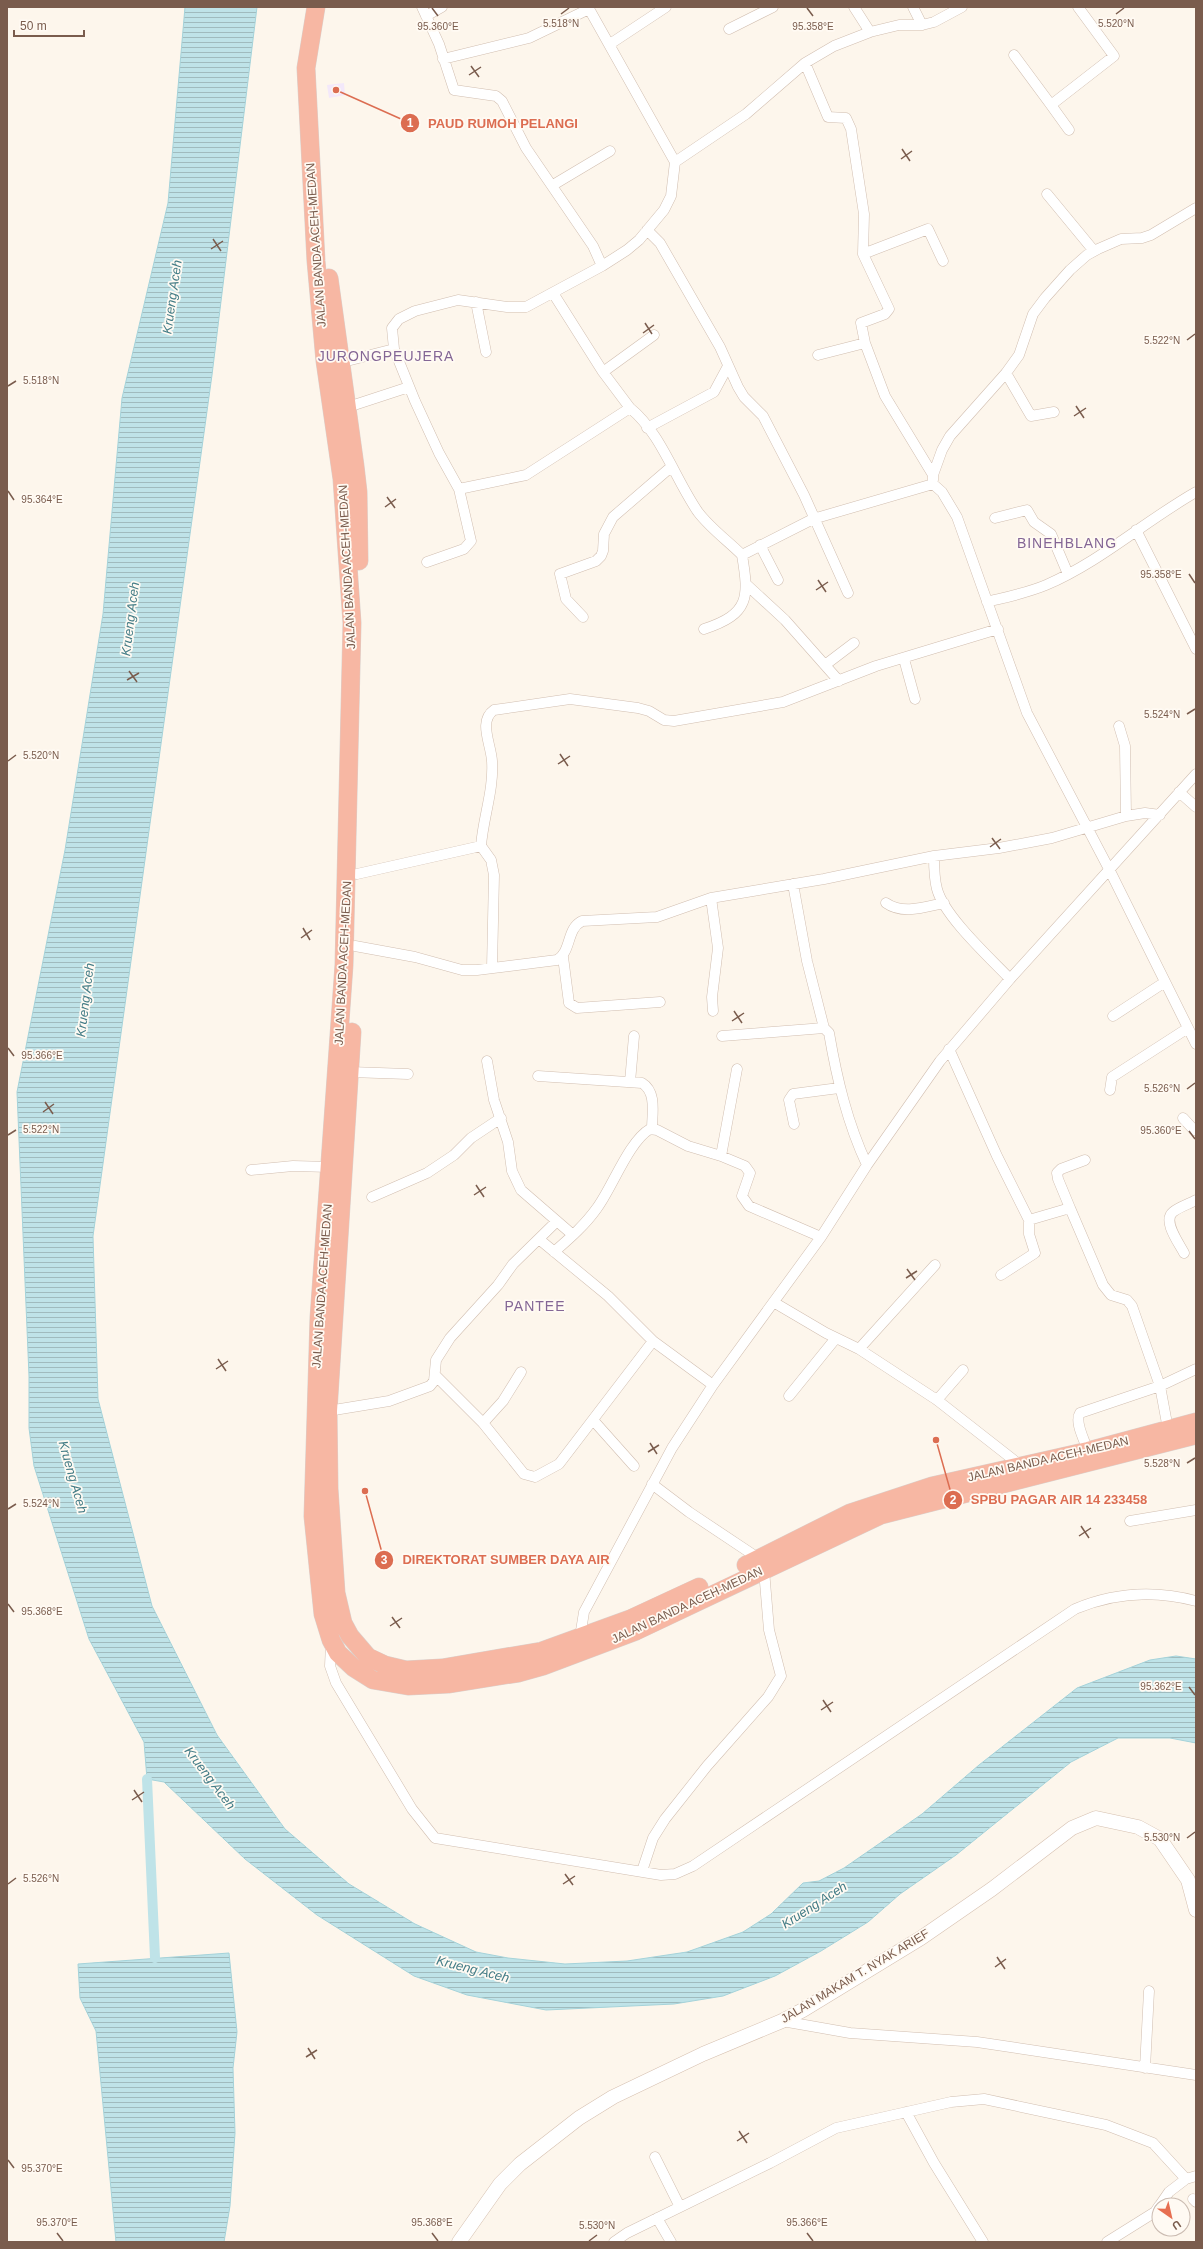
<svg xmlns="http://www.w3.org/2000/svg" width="1203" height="2249" font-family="Arial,sans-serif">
<defs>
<pattern id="water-rules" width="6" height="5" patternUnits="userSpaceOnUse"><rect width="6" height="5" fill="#bfe3e8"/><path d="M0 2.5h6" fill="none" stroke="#a0bbbe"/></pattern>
</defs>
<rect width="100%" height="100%" fill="#fdf6ec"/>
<path fill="#f3e8fa" d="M 344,83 L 345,95 L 329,98 L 327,85 Z"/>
<path fill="url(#water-rules)" stroke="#a5d3da" d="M 185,7 L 257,7 L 212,375 L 93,1236 L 98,1399 L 152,1606 L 217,1735 L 285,1829 L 349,1884 L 415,1924 L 476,1952 L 508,1958 L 565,1964 L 627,1961 L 687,1952 L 743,1932 L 771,1914 L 803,1883 L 819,1881 L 844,1868 L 922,1814 L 979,1765 L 1077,1688 L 1150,1660 L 1176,1656 L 1196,1659 L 1196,1743 L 1170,1738 L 1118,1738 L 1071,1762 L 956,1855 L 900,1894 L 868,1922 L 821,1951 L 775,1976 L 723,1996 L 674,2004 L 546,2010 L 467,1995 L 414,1976 L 317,1915 L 245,1859 L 164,1782 L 147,1779 L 144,1742 L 89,1639 L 34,1466 L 29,1428 L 29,1376 L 17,1092 L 65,850 L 103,614 L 122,398 L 168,203 Z
M 229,1953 L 237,2032 L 233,2068 L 235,2133 L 230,2206 L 224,2242 L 116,2242 L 96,2031 L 80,1998 L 78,1964 Z"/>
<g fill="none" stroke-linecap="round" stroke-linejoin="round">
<path stroke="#bfe3e8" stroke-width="10" d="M 147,1779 L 155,1958"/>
<g stroke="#d1beb0" stroke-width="11">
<path id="street" d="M 422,7 L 439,44 L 454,90 L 496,96 L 502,101 L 526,148 L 593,246 L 602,266
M 588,7 L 675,162
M 854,7 L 870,32
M 913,7 L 922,25
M 426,16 L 442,7
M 729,29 L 773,7
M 610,44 L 666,7
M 1014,55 L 1051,105 L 1114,56 L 1078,7
M 443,59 L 529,38 L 589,9
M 805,63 L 828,117 L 846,118 L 851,129 L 864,214 L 863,254 L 889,309 L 885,314 L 861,323 L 865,343 L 885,396 L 933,475
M 1051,105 L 1069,130
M 553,185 L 610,151
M 1047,194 L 1094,251
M 647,230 L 660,243 L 720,347 L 738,387 L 744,397 L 763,416 L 804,495 L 848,593
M 863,254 L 928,229 L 943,261
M 553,293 L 603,372 L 630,408
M 476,302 L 486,352
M 394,349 L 415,401 L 439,453 L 459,489 L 471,541 L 464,549 L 427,562
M 818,355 L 865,343
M 339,363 L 394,349 L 392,328 L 399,319 L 415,311 L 458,300 L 507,307 L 526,307 L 602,266 L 627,250 L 639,240 L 664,210 L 671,196 L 675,162 L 746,114 L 805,63 L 834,46 L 870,32 L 899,25 L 922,25 L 934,22 L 962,7
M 603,372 L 654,335
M 1006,373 L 1031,416 L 1054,412
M 348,407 L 409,387
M 647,428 L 714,392 L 728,366
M 933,480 L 933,475 L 942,450 L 950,436 L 1006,373 L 1019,355 L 1033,314 L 1045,298 L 1070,270 L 1087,255 L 1098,249 L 1121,239 L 1142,238 L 1151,235 L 1196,208
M 459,489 L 526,475 L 630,408 C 661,433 675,479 698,512 C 710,528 728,541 742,555
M 995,518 L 1027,510 L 1034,522 L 1051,534 L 1068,574
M 1136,530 L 1196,649
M 760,545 L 778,580
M 747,585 L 785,620 L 839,681
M 987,602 C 1007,597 1027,593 1046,585 C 1100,562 1145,521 1196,492
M 583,617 L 566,599 L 560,574 L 596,561 L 601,556 L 603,551 L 604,534 L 613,517 L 671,467
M 704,629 C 750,614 749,597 742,555 L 813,519 L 933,484 L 942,492 L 957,517 L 1027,713 L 1109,869 L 1196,1044
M 904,659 L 915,699
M 825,665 L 854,643
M 1119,726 L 1125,746 L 1126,816
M 1179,792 L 1196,807
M 481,846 C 483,818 494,790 492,761 C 491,744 478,721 494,710 L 570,699 L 638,708 L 649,711 L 664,720 L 674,721 L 783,702 L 876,666 L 998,629
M 481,846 L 491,860 L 494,875 L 492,968
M 934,856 C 934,867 934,878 937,889 C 944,916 990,958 1010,979
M 357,874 L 481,846
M 793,884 L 807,961 L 824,1028 L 829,1033 C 837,1079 847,1122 867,1165
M 711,898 L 718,948 L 712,997 L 713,1011
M 886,903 C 903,915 925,907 944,903
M 355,946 L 415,957 L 462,970 L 477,970 L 557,960 C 572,951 566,929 582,921 L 657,917 L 711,898 L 824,879 L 934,856 L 999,848 L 1052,838 L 1126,816 L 1145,813 L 1160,815
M 563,957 L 569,1003 L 577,1008 L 660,1002
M 1113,1016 L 1165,982
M 722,1036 L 824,1028
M 949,1049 L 997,1156 L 1029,1220 L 1070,1208 L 1103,1285 L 1111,1295 L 1127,1300 L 1132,1306 L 1160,1386 L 1080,1413 C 1074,1422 1085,1441 1088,1451
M 487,1061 L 494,1100 L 508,1142 L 512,1171 L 521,1190 L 573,1235
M 350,1072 L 408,1074
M 538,1076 L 642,1083 C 657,1092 652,1114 652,1129
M 630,1082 L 634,1036
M 1110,1090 L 1112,1077 L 1188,1028
M 1183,1118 L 1194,1130 L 1196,1129
M 794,1124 L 789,1100 L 793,1094 L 839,1088
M 721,1156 L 737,1069
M 251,1170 L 293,1166 L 330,1167
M 372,1197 L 427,1173 L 454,1155 L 471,1138 L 501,1118
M 1070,1208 L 1058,1179 L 1057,1173 L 1061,1169 L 1085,1160
M 540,1240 L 608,1296 L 653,1341 L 713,1385
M 554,1252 C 570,1238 585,1225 597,1208 C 612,1188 629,1141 650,1129 L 657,1130 L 688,1146 L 721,1156 L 745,1166 L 750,1173 L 742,1196 L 749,1206 L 821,1237
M 1184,1253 C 1179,1243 1162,1221 1173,1212 C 1179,1207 1189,1204 1196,1200
M 1001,1275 L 1035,1253 L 1029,1234 L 1029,1220
M 775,1303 L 826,1333 L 859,1349 L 937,1400 L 1020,1465
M 859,1349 L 935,1265
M 435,1375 L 483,1423 L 524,1474 L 535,1477 L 559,1464 L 653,1341
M 789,1396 L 836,1338
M 937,1400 L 963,1370
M 328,1411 L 389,1401 L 430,1386 L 434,1381 L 436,1360 L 450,1338 L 498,1285 L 513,1264 L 557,1221
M 593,1420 L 634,1466
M 483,1423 L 503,1401 L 521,1372
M 1168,1429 L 1160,1386 L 1196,1369
M 1130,1521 L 1196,1510
M 580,1637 L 584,1612 L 672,1448 L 713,1385 L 821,1237 L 867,1165 L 940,1061 L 1010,979 L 1196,774
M 331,1644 L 330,1666 L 336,1683 L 412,1809 L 435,1838 L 661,1875 L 675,1874 L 693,1866 L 1075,1609 C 1113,1593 1155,1590 1196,1601
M 642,1871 L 653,1838 L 665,1819 L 707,1766 L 768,1697 L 781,1676 L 769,1630 L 764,1570 L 758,1558 L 689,1512 L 652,1484
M 782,2021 L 850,2033 L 977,2042 L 1196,2075
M 1145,2068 L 1149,1991
M 906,2112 L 934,2163 L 983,2242
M 655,2157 L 680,2207
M 1193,2199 L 1196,2202
M 1160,2205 L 1169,2192 L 1186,2179
M 657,2218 L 671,2242
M 614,2242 L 627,2233 L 770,2163 L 836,2128 L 951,2102 L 984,2099 L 1106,2125 L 1153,2143 L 1186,2179 L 1196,2176
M 1107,2242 L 1155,2212 L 1159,2206"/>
</g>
<g stroke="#d6c0b0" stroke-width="15">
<path id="secondary" d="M 459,2242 L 500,2184 L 520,2164 L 579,2118 L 613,2097 L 703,2054 L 782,2021 L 803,2010 L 921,1938 L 992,1889 L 1072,1828 L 1096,1818 L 1138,1827 L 1160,1839 L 1188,1880 L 1196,1910"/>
</g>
<g stroke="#dad1cd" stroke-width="19">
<path id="highway" d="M 316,7 L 306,68 L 316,261 L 325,361 L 342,479 L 352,623 L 344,965 L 319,1318 L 313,1516 L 323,1614 L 331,1640 L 338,1653 L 354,1668 L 373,1680 L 408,1686 L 448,1684 L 518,1673 L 543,1666 L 636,1631 L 881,1515 L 1196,1435
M 329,278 L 355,466 L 358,492 L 359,561
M 352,1032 L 328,1411 L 329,1489 L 336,1593 L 343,1623 L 350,1636 L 368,1657 L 385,1665 L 406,1670 L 442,1668 L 542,1651 L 630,1619 L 699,1587
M 746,1565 L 850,1513 L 932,1486 L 1088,1451 L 1196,1422"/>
</g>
<use href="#street" stroke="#fff" stroke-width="10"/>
<use href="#secondary" stroke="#fff" stroke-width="14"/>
<use href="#highway" stroke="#f7b7a3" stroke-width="18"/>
</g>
<path fill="none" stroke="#7a5c4d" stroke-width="1.5" d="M 432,8 L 438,16M 807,8 L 813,16M 561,14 L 569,8M 1116,14 L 1124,8M 471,66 L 479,77M 469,75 L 481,67M 902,149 L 910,161M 901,159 L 912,151M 213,239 L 221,251M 211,249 L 223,241M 645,323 L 652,334M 643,333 L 654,325M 1187,340 L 1195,334M 8,386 L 16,381M 1076,406 L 1084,418M 1074,416 L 1086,408M 8,491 L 14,500M 387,497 L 395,508M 385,507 L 396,499M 1189,574 L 1195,583M 818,580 L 826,592M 816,590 L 828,582M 129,671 L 137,682M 127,680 L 139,673M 1187,714 L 1195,709M 560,754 L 568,766M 8,761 L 16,755M 558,764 L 570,756M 992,838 L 1000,849M 990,847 L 1001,839M 303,928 L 310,940M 301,938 L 312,930M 734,1011 L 742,1023M 732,1021 L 744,1013M 8,1048 L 14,1056M 1187,1089 L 1195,1083M 45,1102 L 53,1114M 43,1112 L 54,1104M 1189,1131 L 1195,1139M 8,1135 L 16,1130M 476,1185 L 484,1197M 474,1195 L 486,1187M 907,1269 L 915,1280M 906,1278 L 917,1271M 218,1359 L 226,1371M 216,1369 L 228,1361M 650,1443 L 657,1454M 648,1452 L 659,1445M 1187,1463 L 1195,1458M 8,1509 L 16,1504M 1081,1526 L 1089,1538M 1079,1536 L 1091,1528M 8,1604 L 14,1612M 392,1617 L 400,1628M 390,1626 L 402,1618M 1189,1687 L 1195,1695M 823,1700 L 831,1712M 821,1710 L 833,1702M 134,1790 L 142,1802M 132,1800 L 144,1792M 1187,1838 L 1195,1832M 565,1874 L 573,1885M 8,1884 L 16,1878M 563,1884 L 575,1876M 997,1957 L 1005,1969M 995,1967 L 1006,1959M 308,2048 L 315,2059M 306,2057 L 317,2050M 739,2131 L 747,2143M 737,2141 L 749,2133M 8,2160 L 14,2168M 57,2233 L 63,2241M 432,2233 L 438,2241M 807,2233 L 813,2241M 589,2241 L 597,2235"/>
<g text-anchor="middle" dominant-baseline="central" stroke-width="3.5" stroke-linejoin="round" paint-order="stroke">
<g font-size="12" fill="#7a5c4d" stroke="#fffaf3">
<text transform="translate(316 245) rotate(-94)">JALAN BANDA ACEH-MEDAN</text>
<text transform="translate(347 567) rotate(-93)">JALAN BANDA ACEH-MEDAN</text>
<text transform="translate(343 963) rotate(-87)">JALAN BANDA ACEH-MEDAN</text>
<text transform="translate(322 1286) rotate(-86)">JALAN BANDA ACEH-MEDAN</text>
<text transform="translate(1048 1459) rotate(-13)">JALAN BANDA ACEH-MEDAN</text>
<text transform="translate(687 1605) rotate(-25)">JALAN BANDA ACEH-MEDAN</text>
<text transform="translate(855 1976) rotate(-31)">JALAN MAKAM T. NYAK ARIEF</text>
</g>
<g font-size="13" font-style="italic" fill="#437c86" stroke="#fffaf3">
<text transform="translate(172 297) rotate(-82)">Krueng Aceh</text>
<text transform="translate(130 619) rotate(-83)">Krueng Aceh</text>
<text transform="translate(85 1000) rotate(-83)">Krueng Aceh</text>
<text transform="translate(73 1477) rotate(74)">Krueng Aceh</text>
<text transform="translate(210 1778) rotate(53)">Krueng Aceh</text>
<text transform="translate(814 1905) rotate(-33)">Krueng Aceh</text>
<text transform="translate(473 1969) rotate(14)">Krueng Aceh</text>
</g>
<g font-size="14" letter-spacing="1" fill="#846695" stroke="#fffaf3">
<text x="386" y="356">JURONGPEUJERA</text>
<text x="1067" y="543">BINEHBLANG</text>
<text x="535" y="1306">PANTEE</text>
</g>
</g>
<g font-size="10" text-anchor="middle" fill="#7a5c4d" stroke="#fffaf3" stroke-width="3.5" stroke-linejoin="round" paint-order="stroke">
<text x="561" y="27">5.518°N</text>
<text x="1116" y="27">5.520°N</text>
<text x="438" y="30">95.360°E</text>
<text x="813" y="30">95.358°E</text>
<text x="1162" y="344">5.522°N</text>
<text x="41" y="384">5.518°N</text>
<text x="42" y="503">95.364°E</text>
<text x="1161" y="578">95.358°E</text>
<text x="1162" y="718">5.524°N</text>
<text x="41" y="759">5.520°N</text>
<text x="42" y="1059">95.366°E</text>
<text x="1162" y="1092">5.526°N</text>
<text x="41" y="1133">5.522°N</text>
<text x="1161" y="1134">95.360°E</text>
<text x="1162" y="1467">5.528°N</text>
<text x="41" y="1507">5.524°N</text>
<text x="42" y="1615">95.368°E</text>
<text x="1161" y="1690">95.362°E</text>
<text x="1162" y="1841">5.530°N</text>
<text x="41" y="1882">5.526°N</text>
<text x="42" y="2172">95.370°E</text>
<text x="57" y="2226">95.370°E</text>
<text x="432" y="2226">95.368°E</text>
<text x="807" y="2226">95.366°E</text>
<text x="597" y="2229">5.530°N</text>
</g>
<path fill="none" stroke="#dc6d51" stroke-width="1.5" d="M336 90L410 123M936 1440L953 1500M365 1491L384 1560"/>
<g fill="#dc6d51" stroke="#fffaf3" stroke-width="1.5">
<circle cx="336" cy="90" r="4"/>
<circle cx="936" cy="1440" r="4"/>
<circle cx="365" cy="1491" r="4"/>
<circle cx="410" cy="123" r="10"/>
<circle cx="953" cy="1500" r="10"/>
<circle cx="384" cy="1560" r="10"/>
</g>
<g font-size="12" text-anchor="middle" font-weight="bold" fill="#fff">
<text x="410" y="127">1</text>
<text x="953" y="1504">2</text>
<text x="384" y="1564">3</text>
</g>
<g font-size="13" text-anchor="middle" font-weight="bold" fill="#dc6d51" stroke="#fffaf3" stroke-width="3.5" stroke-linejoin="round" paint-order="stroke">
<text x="503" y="128">PAUD RUMOH PELANGI</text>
<text x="1059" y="1504">SPBU PAGAR AIR 14 233458</text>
<text x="506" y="1564">DIREKTORAT SUMBER DAYA AIR</text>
</g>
<rect width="1203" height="2249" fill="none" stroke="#7a5c4d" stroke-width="16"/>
<g transform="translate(1171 2217) rotate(146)"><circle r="19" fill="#fffaf3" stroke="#cabbb1"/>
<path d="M0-3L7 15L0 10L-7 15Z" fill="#e76f51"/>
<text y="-6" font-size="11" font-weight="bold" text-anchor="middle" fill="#7a5c4d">U</text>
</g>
<path d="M14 30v6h70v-6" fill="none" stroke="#7a5c4d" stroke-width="2"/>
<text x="20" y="30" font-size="12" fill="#7a5c4d" stroke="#fffaf3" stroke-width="3" paint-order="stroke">50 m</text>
</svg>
